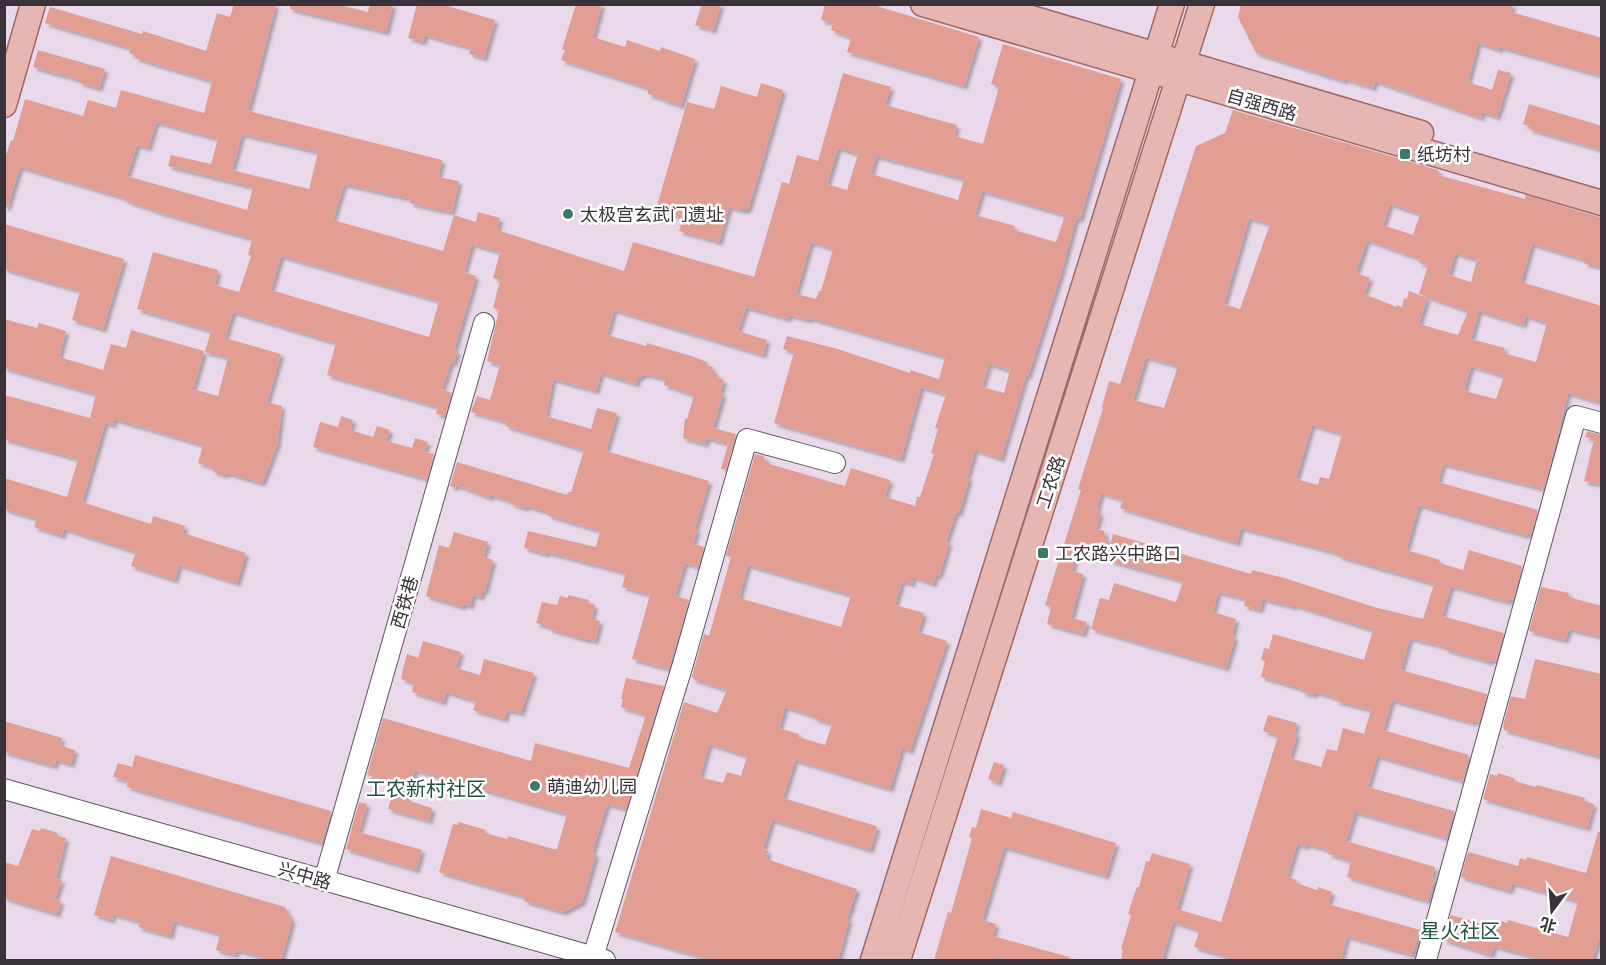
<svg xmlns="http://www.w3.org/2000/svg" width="1606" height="965" font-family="'Noto Serif','Noto Sans SC',serif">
<defs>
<filter id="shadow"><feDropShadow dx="3.5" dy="3.5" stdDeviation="1.5" flood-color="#0004"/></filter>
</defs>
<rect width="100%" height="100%" fill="#e9d9eb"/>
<path fill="#e39e94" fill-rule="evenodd" filter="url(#shadow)" d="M 234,4 L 276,4 L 248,111 L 442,160 L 438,177 L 459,181 L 452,212 L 430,208 L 410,203 L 411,199 L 344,184 L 333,220 L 443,251 L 454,215 L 476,222 L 478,212 L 500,218 L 497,230 L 624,271 L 633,242 L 754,277 L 782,182 L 789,184 L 797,155 L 818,161 L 843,73 L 891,87 L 885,105 L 957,125 L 954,136 L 983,144 L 999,87 L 991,84 L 1003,44 L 1121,79 L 1080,219 L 1076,218 L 1062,270 L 1028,376 L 1026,375 L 1001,459 L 975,450 L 967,478 L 969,479 L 959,513 L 956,512 L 946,542 L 949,543 L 939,576 L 936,575 L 933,584 L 913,577 L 912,584 L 902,581 L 895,605 L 924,613 L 918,632 L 947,641 L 910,751 L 902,748 L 890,789 L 795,760 L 783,798 L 876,826 L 877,828 L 870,850 L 772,820 L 763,849 L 768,851 L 766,859 L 857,889 L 847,919 L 849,920 L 838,960 L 713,960 L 615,932 L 684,702 L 717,713 L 727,690 L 693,679 L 692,676 L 704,634 L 709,636 L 731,557 L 726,556 L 755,454 L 764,456 L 764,460 L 770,462 L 769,464 L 845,486 L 851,468 L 890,480 L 885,497 L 915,506 L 917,497 L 920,497 L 934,454 L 931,453 L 938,429 L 935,428 L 946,394 L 921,387 L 901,459 L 774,423 L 794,352 L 783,349 L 787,336 L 834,348 L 910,373 L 910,370 L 939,379 L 945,357 L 810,318 L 809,320 L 789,315 L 788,319 L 746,307 L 738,331 L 767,340 L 763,355 L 614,310 L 607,335 L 646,346 L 647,343 L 691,356 L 707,362 L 706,365 L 713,367 L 711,372 L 718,374 L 717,378 L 724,380 L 720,393 L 723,394 L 713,428 L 736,434 L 726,469 L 721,469 L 728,444 L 730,444 L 707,438 L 705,444 L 683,438 L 685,418 L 687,419 L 694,395 L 664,385 L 665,379 L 646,374 L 638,378 L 636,384 L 601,373 L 596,391 L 553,379 L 546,416 L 591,429 L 597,408 L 617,413 L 606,451 L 709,481 L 695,529 L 697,530 L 693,544 L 704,547 L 698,567 L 685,563 L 675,596 L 689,600 L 669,669 L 632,659 L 650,595 L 622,587 L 626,573 L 547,552 L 546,554 L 524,548 L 528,531 L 596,547 L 600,531 L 547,515 L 548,512 L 526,506 L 525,508 L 511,504 L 512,502 L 491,495 L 490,498 L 456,485 L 455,488 L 450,486 L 457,462 L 567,495 L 568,492 L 571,492 L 584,450 L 506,426 L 507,422 L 471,412 L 477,396 L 490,400 L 500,365 L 487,361 L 499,310 L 493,308 L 500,280 L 493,278 L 500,252 L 472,244 L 464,272 L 476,276 L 454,350 L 457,351 L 454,363 L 451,362 L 442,389 L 452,393 L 445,416 L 436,414 L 438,407 L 327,375 L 336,343 L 233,312 L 225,338 L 281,354 L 267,402 L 282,406 L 277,445 L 262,483 L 227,473 L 224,475 L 214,472 L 211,467 L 198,463 L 203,445 L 114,419 L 113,425 L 105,423 L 82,502 L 151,524 L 153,516 L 185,526 L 183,533 L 246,553 L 237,583 L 179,565 L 175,580 L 131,566 L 136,552 L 64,529 L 62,536 L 34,527 L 37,519 L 4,509 L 4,478 L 67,497 L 78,459 L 4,439 L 4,395 L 90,418 L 96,394 L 4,368 L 4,319 L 37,328 L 39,323 L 66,331 L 59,357 L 103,370 L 111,344 L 126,348 L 131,330 L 204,351 L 193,389 L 218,396 L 228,357 L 205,352 L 211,331 L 137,309 L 153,252 L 218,270 L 215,285 L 239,292 L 251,256 L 248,255 L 252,239 L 162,213 L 127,201 L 121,197 L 20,167 L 7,208 L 4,207 L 4,161 L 11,140 L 13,141 L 25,99 L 83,116 L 88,100 L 116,108 L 121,90 L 204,113 L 212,81 L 135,58 L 135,55 L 129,53 L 130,48 L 45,23 L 50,7 L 142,34 L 143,31 L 206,51 L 217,13 L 230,17 ZM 156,122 L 218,139 L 211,164 L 171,155 L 168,166 L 253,187 L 247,210 L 127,176 L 137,145 L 148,148 ZM 242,134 L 318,152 L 309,189 L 232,170 ZM 838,148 L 858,154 L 847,190 L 827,184 ZM 876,156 L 964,179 L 958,200 L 871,174 ZM 982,191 L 1065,215 L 1056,242 L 1014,230 L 1015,226 L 975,215 ZM 811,242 L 833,249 L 821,291 L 819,291 L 816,299 L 796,294 ZM 281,256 L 439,301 L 429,337 L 271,290 ZM 989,364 L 1010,370 L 1004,393 L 982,387 ZM 748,565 L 851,595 L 841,627 L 739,598 ZM 785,707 L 814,716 L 813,718 L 832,724 L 825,745 L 798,737 L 799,734 L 779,728 ZM 709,744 L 747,756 L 741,776 L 727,772 L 723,783 L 700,777 Z
M 290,4 L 336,4 L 368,12 L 370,4 L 393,4 L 386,32 L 290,9 Z
M 417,4 L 441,4 L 495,20 L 484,58 L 469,54 L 471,48 L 425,35 L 423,42 L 408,38 Z
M 576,4 L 602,4 L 593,37 L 625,47 L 627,40 L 660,51 L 661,47 L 695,59 L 681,106 L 648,94 L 648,88 L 561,60 L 565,50 L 562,49 Z
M 702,4 L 721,4 L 713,30 L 695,25 Z
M 825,4 L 870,4 L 979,37 L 964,86 L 847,52 L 851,38 L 831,30 L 833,23 L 821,20 Z
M 1241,4 L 1513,4 L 1511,12 L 1602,38 L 1602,76 L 1500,47 L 1500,50 L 1478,43 L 1468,82 L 1492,90 L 1498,70 L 1511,73 L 1497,117 L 1482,112 L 1481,118 L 1375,81 L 1373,88 L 1345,79 L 1344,81 L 1256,53 L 1238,17 Z
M 38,50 L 105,69 L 99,88 L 80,83 L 80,80 L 33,67 Z
M 761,83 L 783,90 L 749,207 L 746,210 L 741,210 L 729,207 L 719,242 L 679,231 L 683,218 L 656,209 L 687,102 L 714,109 L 721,86 L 757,97 Z
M 1529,104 L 1602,126 L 1602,150 L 1529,129 L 1530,126 L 1523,124 Z
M 1233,110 L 1435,169 L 1439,171 L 1438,175 L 1525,199 L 1526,195 L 1599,217 L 1602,219 L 1602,268 L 1584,263 L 1585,260 L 1532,244 L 1521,282 L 1602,306 L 1602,403 L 1568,393 L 1544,489 L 1443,464 L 1438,482 L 1538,510 L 1531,534 L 1527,533 L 1527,536 L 1419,505 L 1406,550 L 1440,560 L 1439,563 L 1463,570 L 1469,550 L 1522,566 L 1513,600 L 1509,599 L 1508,602 L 1451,586 L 1442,616 L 1504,633 L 1496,661 L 1490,660 L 1490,662 L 1444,649 L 1445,647 L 1410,638 L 1401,670 L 1487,694 L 1479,722 L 1474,721 L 1473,723 L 1392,700 L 1383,730 L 1469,755 L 1463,781 L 1377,756 L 1368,787 L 1454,811 L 1446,838 L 1355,812 L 1346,841 L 1435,867 L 1432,879 L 1434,880 L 1428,901 L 1347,877 L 1351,861 L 1328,854 L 1329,850 L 1306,844 L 1305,847 L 1297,844 L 1287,877 L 1297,880 L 1296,883 L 1317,890 L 1318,887 L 1332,892 L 1328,904 L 1420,930 L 1412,955 L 1347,936 L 1341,960 L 1231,960 L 1231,958 L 1194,947 L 1199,932 L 1195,931 L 1196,929 L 1173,922 L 1162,960 L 1121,960 L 1123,950 L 1121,949 L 1131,915 L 1128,914 L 1134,895 L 1137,887 L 1139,887 L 1146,861 L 1149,862 L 1152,853 L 1190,864 L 1177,909 L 1221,922 L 1278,736 L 1263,731 L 1268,715 L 1297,723 L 1294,733 L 1297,734 L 1290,758 L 1321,767 L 1327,749 L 1337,751 L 1343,728 L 1364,734 L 1371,710 L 1336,701 L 1337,698 L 1315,692 L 1314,695 L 1302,692 L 1303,689 L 1261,677 L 1265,661 L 1261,660 L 1264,648 L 1269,649 L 1273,634 L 1364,660 L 1373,630 L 1294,605 L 1294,607 L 1263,599 L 1260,610 L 1244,606 L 1246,599 L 1218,592 L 1213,612 L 1236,619 L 1232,636 L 1235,637 L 1226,668 L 1091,629 L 1100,598 L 1109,600 L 1114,583 L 1176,602 L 1183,581 L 1110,561 L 1111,558 L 1090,552 L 1089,554 L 1077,551 L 1072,571 L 1083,574 L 1071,618 L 1087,622 L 1083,634 L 1047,624 L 1051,607 L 1045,605 L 1081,490 L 1078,489 L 1103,408 L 1102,407 L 1109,381 L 1120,384 L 1196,146 L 1225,133 ZM 1390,204 L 1420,214 L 1413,235 L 1383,225 ZM 1249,218 L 1270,224 L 1240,309 L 1224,304 ZM 1367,240 L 1420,259 L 1419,263 L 1428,265 L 1419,294 L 1468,311 L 1458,335 L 1419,324 L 1427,298 L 1409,291 L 1407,299 L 1404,298 L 1402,307 L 1397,305 L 1397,307 L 1364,294 L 1370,278 L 1356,273 ZM 1455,253 L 1477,260 L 1471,282 L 1449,275 ZM 1479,311 L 1523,325 L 1526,316 L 1547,323 L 1536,362 L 1503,353 L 1505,348 L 1471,339 ZM 1146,357 L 1178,366 L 1164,408 L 1133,400 ZM 1471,366 L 1504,376 L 1496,399 L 1464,391 ZM 1312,425 L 1342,434 L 1329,479 L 1320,477 L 1318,485 L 1296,479 ZM 1101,493 L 1123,500 L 1120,508 L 1237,543 L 1241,528 L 1322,549 L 1339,554 L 1338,556 L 1434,584 L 1423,619 L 1374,607 L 1284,578 L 1252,570 L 1251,574 L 1113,534 L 1109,549 L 1104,531 L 1096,529 L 1100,515 L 1097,509 Z
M 4,224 L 124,259 L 103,329 L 72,320 L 80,291 L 4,269 Z
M 341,416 L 353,420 L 350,430 L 373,437 L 377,426 L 390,430 L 386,441 L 412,448 L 415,438 L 428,442 L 424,452 L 434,454 L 427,479 L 313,447 L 320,422 L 338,427 Z
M 1587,431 L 1602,435 L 1602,485 L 1584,481 L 1594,439 L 1585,437 Z
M 454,532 L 488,542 L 483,557 L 493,560 L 485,591 L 483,590 L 481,597 L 473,595 L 470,606 L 464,604 L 463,607 L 426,596 L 439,545 L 449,548 Z
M 1541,587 L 1569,593 L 1568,597 L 1602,606 L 1602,637 L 1569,629 L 1565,640 L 1529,631 Z
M 568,595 L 589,600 L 588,603 L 595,605 L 592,616 L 593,619 L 600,621 L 595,641 L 587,639 L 587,640 L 549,629 L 549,627 L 536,623 L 542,602 L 557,605 L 560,596 L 568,598 Z
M 423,641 L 461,652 L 456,668 L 480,675 L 484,659 L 534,673 L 521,713 L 507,710 L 505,719 L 473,710 L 476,701 L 446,692 L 443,702 L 412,692 L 414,683 L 401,679 L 403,669 L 407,654 L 418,658 Z
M 1535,659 L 1602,674 L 1602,757 L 1504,730 L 1503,726 L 1511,696 L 1525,699 Z
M 626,678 L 664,686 L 626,809 L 607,804 L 592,853 L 596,854 L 582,902 L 563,912 L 524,901 L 525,897 L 439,872 L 453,824 L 458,825 L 459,822 L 486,830 L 485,833 L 507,839 L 508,836 L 553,849 L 557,849 L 567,814 L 415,770 L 406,800 L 432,808 L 429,821 L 388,809 L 395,783 L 367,775 L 383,718 L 531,761 L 535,743 L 629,768 L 646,715 L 621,707 L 623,699 L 621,699 Z
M 4,721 L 62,738 L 60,746 L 75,750 L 71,764 L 56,760 L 54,766 L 4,752 Z
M 135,755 L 331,811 L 322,843 L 127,787 L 128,781 L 113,777 L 118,763 L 132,767 Z
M 994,762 L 1004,765 L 998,783 L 988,779 Z
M 1498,773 L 1514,778 L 1514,781 L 1536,787 L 1537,785 L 1585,798 L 1584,801 L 1594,804 L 1587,828 L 1483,799 L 1490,774 L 1497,776 Z
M 359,802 L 367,804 L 359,832 L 422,850 L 416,870 L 346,849 Z
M 981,809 L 1011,818 L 1013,812 L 1116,843 L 1106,876 L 1004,847 L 982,920 L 996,924 L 993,936 L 1069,957 L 1069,960 L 1011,960 L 996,957 L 995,960 L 934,960 L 948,912 L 951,913 L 972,838 L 969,837 L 972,827 L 976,828 Z
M 41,828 L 58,833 L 57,836 L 66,838 L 56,879 L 62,880 L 55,899 L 61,901 L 57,914 L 4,898 L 4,862 L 18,866 L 32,829 L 40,831 Z
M 1598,832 L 1602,832 L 1602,929 L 1592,960 L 1546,960 L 1494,946 L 1491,955 L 1444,940 L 1451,915 L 1499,929 L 1501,921 L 1507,923 L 1508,920 L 1568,937 L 1578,901 L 1512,883 L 1510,891 L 1461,877 L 1467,855 L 1469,852 L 1518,866 L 1520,858 L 1526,860 L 1527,857 L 1586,873 Z
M 111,856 L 285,907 L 292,921 L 281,960 L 262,960 L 263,957 L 237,950 L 235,955 L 216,950 L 220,934 L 174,921 L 170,936 L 138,927 L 140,922 L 113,914 L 112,920 L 94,915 Z"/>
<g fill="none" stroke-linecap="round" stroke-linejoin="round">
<g stroke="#605262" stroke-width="22">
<path id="minor" d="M 4,789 L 605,960
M 324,881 L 484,323
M 593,957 L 683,664 L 747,439 L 835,463
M 1426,960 L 1576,416 L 1602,423"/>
</g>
<g stroke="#9e6966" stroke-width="27">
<path id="major" d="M 923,4 L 1602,203
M 984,4 L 1421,133
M 4,105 L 33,4
M 873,960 L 1172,4
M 898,960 L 1202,4"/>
</g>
<use href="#minor" stroke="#fff" stroke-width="20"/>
<use href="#major" stroke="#e6b6b2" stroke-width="24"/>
</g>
<g fill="#3d7b68" stroke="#fff" stroke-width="2">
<rect x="1399" y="148" width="12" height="12" rx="3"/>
<circle cx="568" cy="214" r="6"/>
<rect x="1037" y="547" width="12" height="12" rx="3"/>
<circle cx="535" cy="786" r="6"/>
</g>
<g text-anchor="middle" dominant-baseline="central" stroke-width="5" stroke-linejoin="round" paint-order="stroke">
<g font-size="18" fill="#393239" stroke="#fff">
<text transform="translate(1262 104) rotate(16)">自强西路</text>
<text transform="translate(1050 482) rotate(-72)">工农路</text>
<text transform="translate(404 602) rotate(-74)">西铁巷</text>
<text transform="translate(305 875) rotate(16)">兴中路</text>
</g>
<g font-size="18" fill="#393239" stroke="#fff" text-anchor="start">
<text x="1417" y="154">纸坊村</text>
<text x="580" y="214">太极宫玄武门遗址</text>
<text x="1055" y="553">工农路兴中路口</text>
<text x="547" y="786">萌迪幼儿园</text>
</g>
<g font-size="20" fill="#1f5243" stroke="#fff">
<text x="426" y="788">工农新村社区</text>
<text x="1460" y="930">星火社区</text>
</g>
</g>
<rect width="1606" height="965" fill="none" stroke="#393239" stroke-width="12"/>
<g transform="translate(1552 911) rotate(196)" stroke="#ffffff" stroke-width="4.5" paint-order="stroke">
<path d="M0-4.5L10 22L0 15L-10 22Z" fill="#393239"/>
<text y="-9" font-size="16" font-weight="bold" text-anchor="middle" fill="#393239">北</text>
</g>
</svg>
